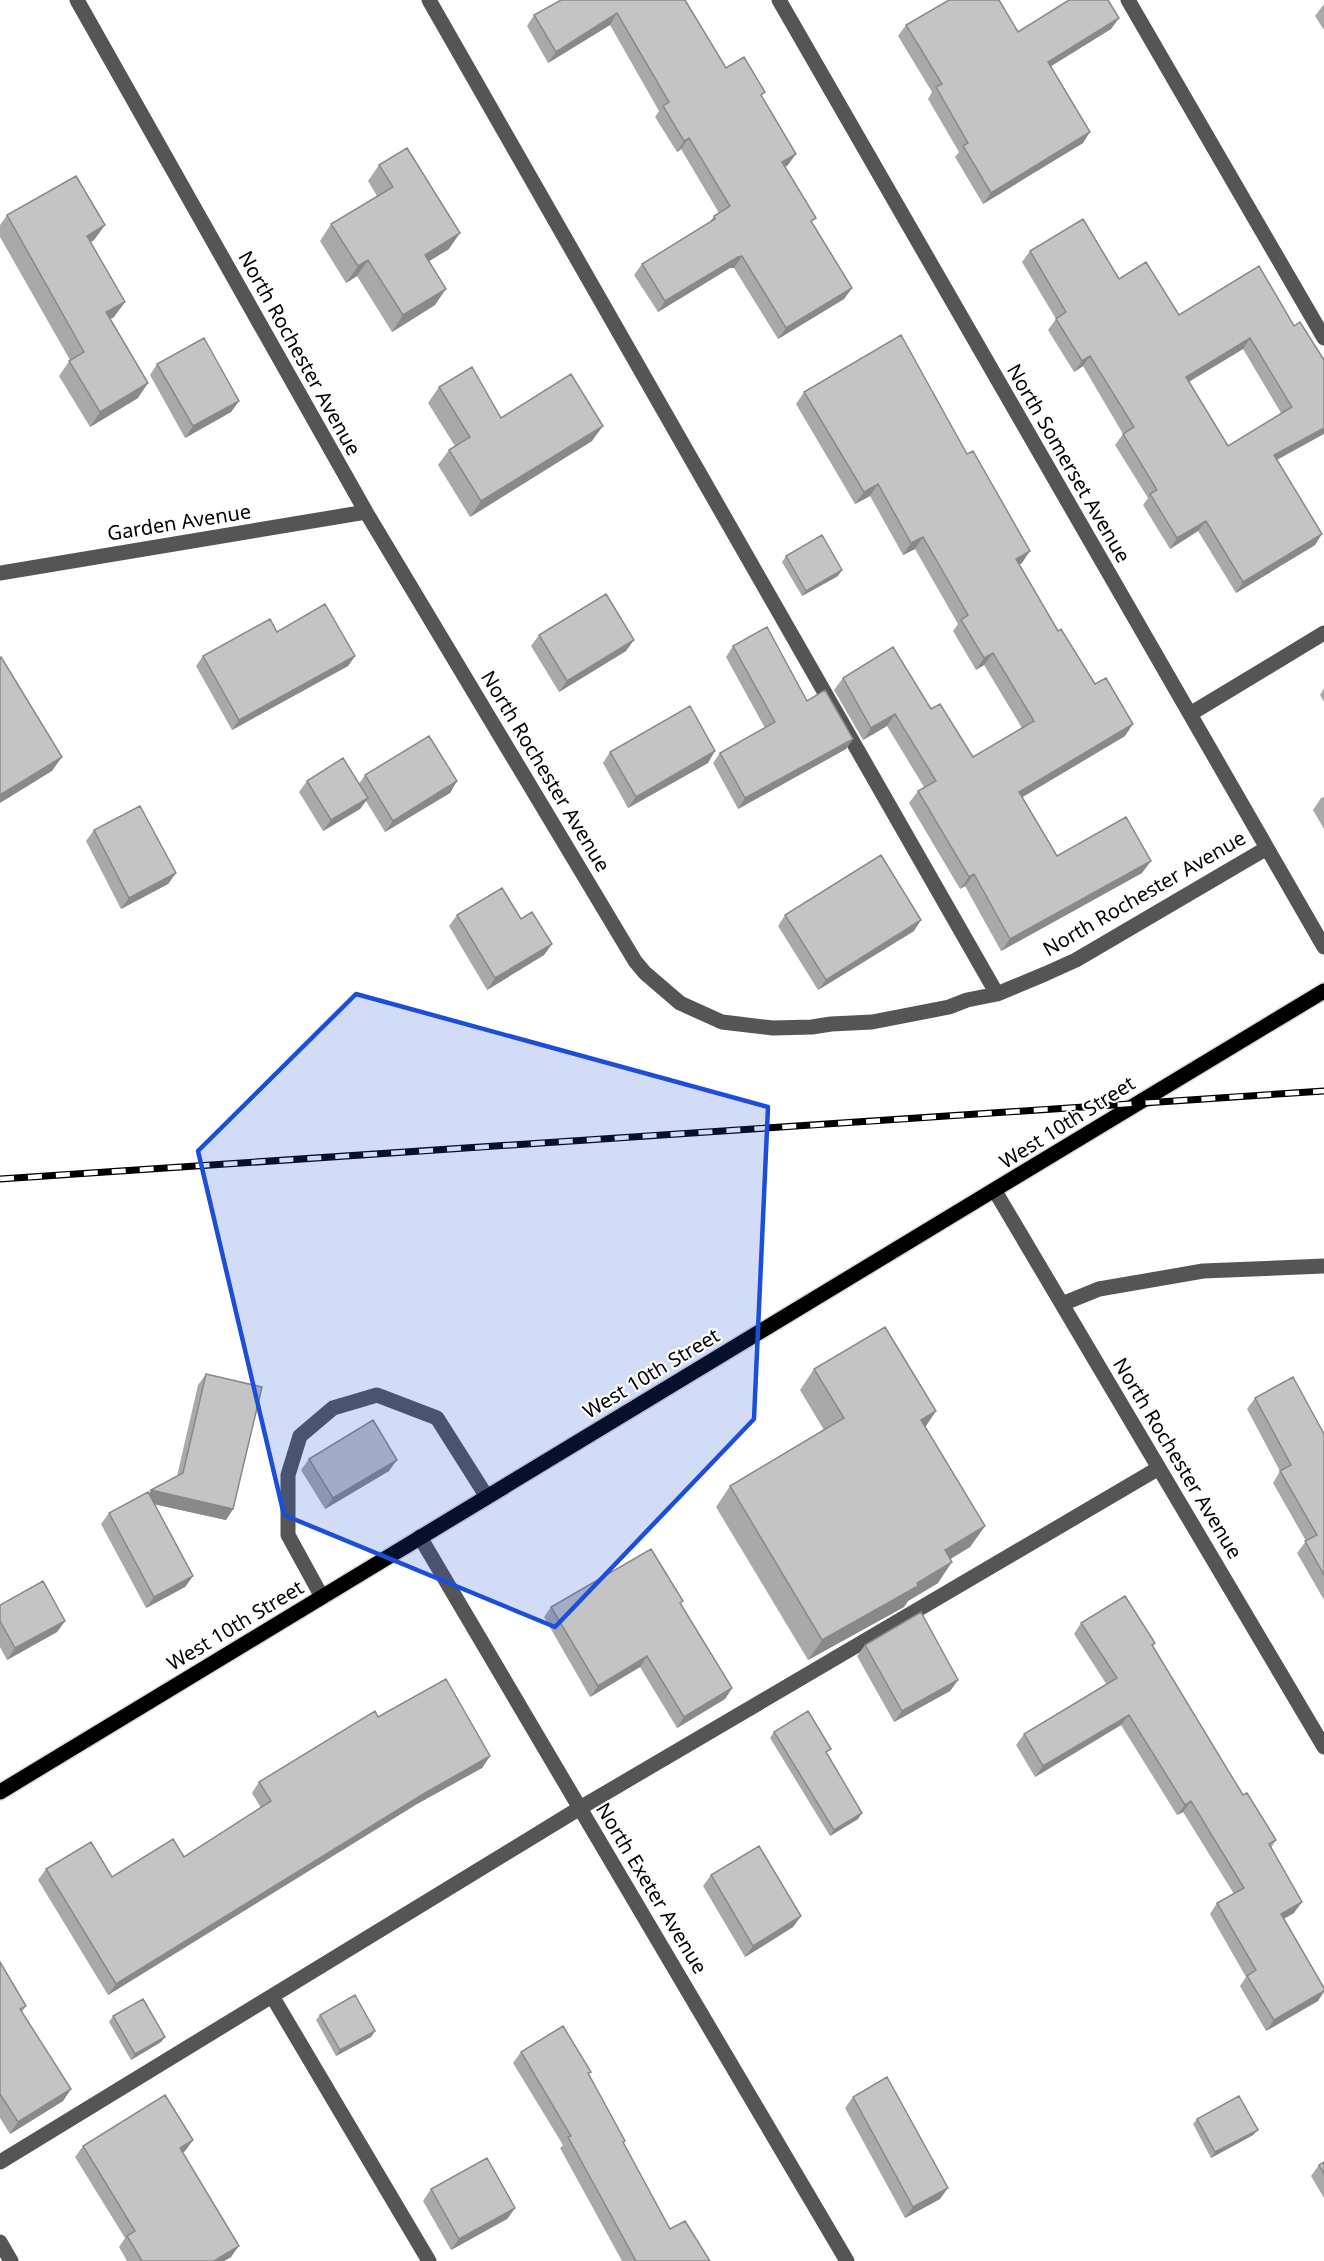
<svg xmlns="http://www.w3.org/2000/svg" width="1324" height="2261" font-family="'Noto Sans',sans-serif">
<rect width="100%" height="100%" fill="#fff"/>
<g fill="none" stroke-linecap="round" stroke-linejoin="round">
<g stroke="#dbdbdb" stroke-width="18">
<path id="major" d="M 0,1792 C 441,1525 882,1257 1324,991"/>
</g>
<path stroke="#555" stroke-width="15" d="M 77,0 L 366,512 L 635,961 L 645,973 L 680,1003 L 722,1022 L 773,1028 L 812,1027 L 831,1024 L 872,1022 L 949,1007 L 967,1000 L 997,994 L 1045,974 L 1076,960 L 1267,848
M 429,0 L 997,994
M 779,0 L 1324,947
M 1128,0 L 1324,338
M 0,573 L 366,512
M 1190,714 L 1324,633
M 995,1191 L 1324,1747
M 1062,1304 L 1099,1289 L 1203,1271 L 1324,1266
M 420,1537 L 847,2261
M 322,1597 L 288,1535 L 288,1475 L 300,1436 L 333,1408 L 377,1395 L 437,1418 L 487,1497
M 272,1996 L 429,2261
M 0,2162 L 580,1808 L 1159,1468
M 0,2242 L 11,2261"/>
<use href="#major" stroke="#000" stroke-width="15"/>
<g stroke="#000" stroke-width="7">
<path id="rail" d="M 0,1179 L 1324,1091"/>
</g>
<use href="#rail" stroke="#fff" stroke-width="4.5" stroke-dasharray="14" stroke-linecap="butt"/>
</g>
<path fill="#a9a9a9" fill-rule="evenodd" d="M 685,0 L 726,68 L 762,97 L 788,165 L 785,167 L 812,224 L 852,288 L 844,299 L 778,339 L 734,268 L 730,268 L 658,312 L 634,275 L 642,264 L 709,223 L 714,216 L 719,213 L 681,149 L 677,152 L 655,117 L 659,111 L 610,25 L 548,63 L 527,26 L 534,15 Z
M 1324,4 L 1324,30 L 1315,16 Z
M 1119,18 L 1111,29 L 1051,66 L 1083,143 L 983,204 L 955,157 L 959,152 L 928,99 L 932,92 L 898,36 L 906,25 L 1018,32 Z
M 379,165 L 449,249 L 429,261 L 435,305 L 392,332 L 357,276 L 346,283 L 320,241 L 331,224 L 377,196 L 368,181 Z
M 7,215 L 105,225 L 94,240 L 91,242 L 114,317 L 110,319 L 138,398 L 90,427 L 59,376 L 70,360 L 0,237 L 0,225 Z
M 1030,251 L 1119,279 L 1179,315 L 1294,326 L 1324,360 L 1277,460 L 1315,545 L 1236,593 L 1198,531 L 1170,549 L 1143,505 L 1148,498 L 1115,445 L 1123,434 L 1083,366 L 1074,372 L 1048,330 L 1056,319 L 1022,262 ZM 1243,349 L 1281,413 L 1228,446 L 1189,382 Z
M 157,364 L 239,401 L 231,412 L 185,438 L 150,375 Z
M 439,387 L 501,418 L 592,441 L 470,517 L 438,465 L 449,450 L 455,446 L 428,403 Z
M 804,392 L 1022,563 L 1019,565 L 1058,631 L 1125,736 L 1022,797 L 1057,856 L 1142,873 L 1001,951 L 965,886 L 960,889 L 909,803 L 918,791 L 924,787 L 887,726 L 863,740 L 834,690 L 843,678 L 931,709 L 973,757 L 1022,728 L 984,665 L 976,670 L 953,631 L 958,624 L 915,549 L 903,555 L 870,496 L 855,504 L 796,404 Z
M 786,556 L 838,576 L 802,596 L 782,562 Z
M 277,632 L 355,656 L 348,666 L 232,730 L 196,666 L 203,656 Z
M 539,635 L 626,651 L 559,692 L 531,646 Z
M 733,646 L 807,701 L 853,739 L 846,749 L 738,809 L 713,763 L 720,753 L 765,728 L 726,657 Z
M 1324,688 L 1324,702 L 1320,695 Z
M 610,752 L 708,763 L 628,808 L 603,763 Z
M 365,775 L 457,781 L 450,793 L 385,832 L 366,801 L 360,809 L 323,831 L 299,792 L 307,781 L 359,784 Z
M 1324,797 L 1324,829 L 1313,810 L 1321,798 Z
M 94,830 L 176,873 L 168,884 L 121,909 L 86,841 Z
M 457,915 L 521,919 L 552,944 L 544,955 L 487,990 L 449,926 Z
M 785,915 L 914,931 L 818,990 L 778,926 Z
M 814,1369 L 936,1411 L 925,1427 L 985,1526 L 970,1547 L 950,1559 L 938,1583 L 908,1601 L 904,1607 L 808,1660 L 716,1507 L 730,1486 L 824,1430 L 800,1390 Z
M 206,1374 L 233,1509 L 226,1520 L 154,1504 L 193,1576 L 185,1587 L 146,1608 L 101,1524 L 109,1513 L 149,1494 L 151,1490 L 177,1476 L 198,1385 Z
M 1255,1398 L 1324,1434 L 1324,1600 L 1297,1553 L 1306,1541 L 1273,1483 L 1280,1471 L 1247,1409 Z
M 309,1459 L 389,1471 L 325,1509 L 301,1470 Z
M 681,1604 L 732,1688 L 725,1699 L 677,1728 L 640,1667 L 590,1697 L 544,1617 L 551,1607 Z
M 0,1605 L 65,1621 L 57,1632 L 7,1660 L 0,1647 Z
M 1081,1623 L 1155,1643 L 1153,1646 L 1243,1795 L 1276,1840 L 1271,1848 L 1294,1913 L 1283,1919 L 1324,1988 L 1324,1992 L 1318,2001 L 1266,2031 L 1240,1986 L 1246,1977 L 1210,1914 L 1217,1903 L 1234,1894 L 1183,1812 L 1177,1815 L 1121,1725 L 1035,1777 L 1016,1745 L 1024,1734 L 1107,1685 L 1074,1634 Z
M 865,1645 L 958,1680 L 950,1691 L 894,1722 L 857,1656 Z
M 378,1717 L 490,1756 L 482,1768 L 417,1804 L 108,1995 L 38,1880 L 46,1869 L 112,1877 L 184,1857 L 261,1808 L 252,1793 L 259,1782 Z
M 774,1732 L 827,1755 L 858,1819 L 830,1836 L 770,1738 Z
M 711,1875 L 801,1916 L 793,1927 L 745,1957 L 703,1886 Z
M 0,1962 L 26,2006 L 22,2012 L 71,2089 L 63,2101 L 10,2134 L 0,2118 Z
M 320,2015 L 375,2031 L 371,2037 L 336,2056 L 316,2020 Z
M 113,2016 L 165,2037 L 161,2042 L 131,2060 L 109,2022 Z
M 521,2052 L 589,2075 L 625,2141 L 623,2144 L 670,2229 L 710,2261 L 622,2261 L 560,2148 L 563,2145 L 513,2063 Z
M 853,2097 L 940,2199 L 905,2218 L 845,2108 Z
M 1197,2119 L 1253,2135 L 1211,2158 L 1193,2124 Z
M 193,2140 L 185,2151 L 182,2153 L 231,2257 L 224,2261 L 127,2261 L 119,2247 L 125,2238 L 75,2157 L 83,2146 Z
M 1324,2162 L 1324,2198 L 1311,2176 L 1319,2165 Z
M 431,2189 L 515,2208 L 507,2219 L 451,2250 L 423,2201 Z"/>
<path fill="#898989" d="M 617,13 L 610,25 L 548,63 L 556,52 Z
M 1119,18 L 1111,29 L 1040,73 L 1048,62 Z
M 1090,132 L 1083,143 L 983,204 L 991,193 Z
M 689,138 L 681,149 L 677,152 L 684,141 Z
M 796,154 L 788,165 L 775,173 L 782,162 Z
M 105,225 L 94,240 L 77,250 L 87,236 Z
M 460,233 L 449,249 L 413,271 L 425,255 Z
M 742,256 L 734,268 L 730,268 L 658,312 L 665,301 L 738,257 Z
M 368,260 L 357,276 L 346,283 L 358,266 Z
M 852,288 L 844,299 L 778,339 L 786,328 Z
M 446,289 L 435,305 L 392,332 L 403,315 Z
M 125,302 L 114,317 L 95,327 L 106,312 Z
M 1250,338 L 1243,349 L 1178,388 L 1186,377 Z
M 1090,356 L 1083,366 L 1074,372 L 1082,361 Z
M 148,383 L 138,398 L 90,427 L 100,412 Z
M 239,401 L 231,412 L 185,438 L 193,426 Z
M 603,426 L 592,441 L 470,517 L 481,501 Z
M 1324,428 L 1324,434 L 1266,466 L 1274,455 Z
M 878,484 L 870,496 L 855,504 L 864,492 Z
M 1206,521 L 1198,531 L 1170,549 L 1177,538 Z
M 1322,534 L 1315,545 L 1236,593 L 1243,582 Z
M 923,537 L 915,549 L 903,555 L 911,543 Z
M 1030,551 L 1022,563 L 1007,571 L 1016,559 Z
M 842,570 L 838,576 L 802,596 L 806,591 Z
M 634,640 L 626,651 L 559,692 L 567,681 Z
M 993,653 L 984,665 L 976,670 L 984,658 Z
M 355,656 L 348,666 L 232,730 L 239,720 Z
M 895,714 L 887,726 L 863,740 L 871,728 Z
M 1133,724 L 1125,736 L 1011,804 L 1019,792 Z
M 853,739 L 846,749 L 738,809 L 745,798 Z
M 715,751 L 708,763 L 628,808 L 636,797 Z
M 62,757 L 52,771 L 0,803 L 0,795 Z
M 457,781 L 450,793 L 385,832 L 393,821 Z
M 368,798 L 360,809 L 323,831 L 331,820 Z
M 1151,861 L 1142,873 L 1001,951 L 1010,939 Z
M 176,873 L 168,884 L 121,909 L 129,898 Z
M 974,874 L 965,886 L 960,889 L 969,877 Z
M 921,920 L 914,931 L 818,990 L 826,980 Z
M 552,944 L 544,955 L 487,990 L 495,978 Z
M 936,1411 L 922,1432 L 921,1420 Z
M 397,1460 L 389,1471 L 325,1509 L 333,1498 Z
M 151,1490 L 233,1509 L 226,1520 L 144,1502 Z
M 985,1526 L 970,1547 L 931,1571 L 945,1550 Z
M 952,1562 L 938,1583 L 908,1601 L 904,1607 L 808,1660 L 822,1640 Z
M 193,1576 L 185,1587 L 146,1608 L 154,1597 Z
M 65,1621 L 57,1632 L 7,1660 L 15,1648 Z
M 647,1656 L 640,1667 L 590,1697 L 598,1686 Z
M 958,1680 L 950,1691 L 894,1722 L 902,1711 Z
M 732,1688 L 725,1699 L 677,1728 L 684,1717 Z
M 1129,1715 L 1121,1725 L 1035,1777 L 1043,1766 Z
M 490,1756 L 482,1768 L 417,1804 L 108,1995 L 116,1984 L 425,1793 Z
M 1191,1801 L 1183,1812 L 1177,1815 L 1185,1805 Z
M 862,1813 L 858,1819 L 830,1836 L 834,1830 Z
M 1302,1902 L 1294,1913 L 1273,1925 L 1281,1914 Z
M 801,1916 L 793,1927 L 745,1957 L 753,1946 Z
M 1324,1991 L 1318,2001 L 1266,2031 L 1274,2020 Z
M 375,2031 L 371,2037 L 336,2056 L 340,2050 Z
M 165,2037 L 161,2042 L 131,2060 L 135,2054 Z
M 71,2089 L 63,2101 L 10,2134 L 18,2122 Z
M 1258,2130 L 1253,2135 L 1211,2158 L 1215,2152 Z
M 193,2140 L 185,2151 L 172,2159 L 180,2148 Z
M 948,2188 L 940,2199 L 905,2218 L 913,2207 Z
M 515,2208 L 507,2219 L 451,2250 L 459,2239 Z
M 239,2246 L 231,2257 L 224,2261 L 214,2261 Z"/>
<path fill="#c4c4c4" stroke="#898989" stroke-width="1.5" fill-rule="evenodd" d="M 561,0 L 685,0 L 726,68 L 744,57 L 765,92 L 761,95 L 796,154 L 782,162 L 816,218 L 811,221 L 852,288 L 786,328 L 742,256 L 738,257 L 665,301 L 642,264 L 715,219 L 714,216 L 730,206 L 689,138 L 684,141 L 663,106 L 669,102 L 617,13 L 556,52 L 534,15 Z
M 949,0 L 999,0 L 1018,32 L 1069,0 L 1108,0 L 1119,18 L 1048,62 L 1090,132 L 991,193 L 963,146 L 968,143 L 936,87 L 942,84 L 906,25 Z
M 407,148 L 460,233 L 425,255 L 446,289 L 403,315 L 368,260 L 358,266 L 331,224 L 393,187 L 379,165 Z
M 76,176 L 105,225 L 87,236 L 125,302 L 106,312 L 148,383 L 100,412 L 69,361 L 84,352 L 7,215 Z
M 1083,219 L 1119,279 L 1146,262 L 1179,315 L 1259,266 L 1294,326 L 1300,322 L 1324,360 L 1324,428 L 1274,455 L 1322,534 L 1243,582 L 1206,521 L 1177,538 L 1150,494 L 1157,490 L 1123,434 L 1134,427 L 1090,356 L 1082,361 L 1056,319 L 1066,312 L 1030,251 ZM 1250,338 L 1292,407 L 1228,446 L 1186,377 Z
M 901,335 L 967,454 L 973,451 L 1030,551 L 1016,559 L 1058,631 L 1061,629 L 1095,684 L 1106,678 L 1133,724 L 1019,792 L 1057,856 L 1126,817 L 1151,861 L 1010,939 L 974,874 L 969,877 L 918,791 L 936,781 L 895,714 L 871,728 L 843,678 L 893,647 L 931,709 L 940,704 L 973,757 L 1034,721 L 993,653 L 984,658 L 961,620 L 968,615 L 923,537 L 911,543 L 878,484 L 864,492 L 804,392 Z
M 204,338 L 239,401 L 193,426 L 157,364 Z
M 472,367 L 501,418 L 571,374 L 603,426 L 481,501 L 449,450 L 470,437 L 439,387 Z
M 822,535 L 842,570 L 806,591 L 786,556 Z
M 606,594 L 634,640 L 567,681 L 539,635 Z
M 325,604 L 355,656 L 239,720 L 203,656 L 270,619 L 277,632 Z
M 767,627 L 807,701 L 825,690 L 853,739 L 745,798 L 720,753 L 775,722 L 733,646 Z
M 1,657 L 62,757 L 0,795 L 0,658 Z
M 690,706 L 715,751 L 636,797 L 610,752 Z
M 429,736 L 457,781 L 393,821 L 365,775 Z
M 343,758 L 368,798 L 331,820 L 307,781 Z
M 140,806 L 176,873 L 129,898 L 94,830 Z
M 881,855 L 921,920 L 826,980 L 785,915 Z
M 502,888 L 521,919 L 532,912 L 552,944 L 495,978 L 457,915 Z
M 885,1327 L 936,1411 L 921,1420 L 985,1526 L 945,1550 L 952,1562 L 917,1583 L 918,1586 L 822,1640 L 730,1486 L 844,1418 L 814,1369 Z
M 206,1374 L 262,1387 L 233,1509 L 151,1490 L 183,1473 Z
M 1293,1377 L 1324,1434 L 1324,1575 L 1305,1541 L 1317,1535 L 1280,1471 L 1291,1465 L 1255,1398 Z
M 373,1420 L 397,1460 L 333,1498 L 309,1459 Z
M 148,1492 L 193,1576 L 154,1597 L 109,1513 Z
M 651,1549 L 683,1601 L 680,1603 L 732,1688 L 684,1717 L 647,1656 L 598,1686 L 551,1607 Z
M 43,1581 L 65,1621 L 15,1648 L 0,1621 L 0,1605 Z
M 1125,1596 L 1155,1643 L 1152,1645 L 1243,1795 L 1247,1793 L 1276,1840 L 1269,1844 L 1302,1902 L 1281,1914 L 1324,1988 L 1324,1991 L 1274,2020 L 1247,1976 L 1256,1970 L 1217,1903 L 1244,1888 L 1191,1801 L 1185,1805 L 1129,1715 L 1043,1766 L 1024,1734 L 1117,1678 L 1081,1623 Z
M 921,1612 L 958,1680 L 902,1711 L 865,1645 Z
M 446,1679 L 490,1756 L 425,1793 L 116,1984 L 46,1869 L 91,1842 L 112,1877 L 173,1839 L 184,1857 L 271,1801 L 259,1782 L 375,1711 L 378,1717 Z
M 808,1711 L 831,1749 L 826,1752 L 862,1813 L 834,1830 L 774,1732 Z
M 759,1846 L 801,1916 L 753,1946 L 711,1875 Z
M 0,1962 L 26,2006 L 20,2009 L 71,2089 L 18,2122 L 0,2094 Z
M 355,1995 L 375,2031 L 340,2050 L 320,2015 Z
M 143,1999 L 165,2037 L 135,2054 L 113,2016 Z
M 563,2026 L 591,2072 L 588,2073 L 625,2141 L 623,2142 L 670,2229 L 685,2221 L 710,2261 L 636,2261 L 568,2137 L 571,2136 L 521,2052 Z
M 887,2077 L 948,2188 L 913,2207 L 853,2097 Z
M 165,2095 L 193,2140 L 180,2148 L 239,2246 L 214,2261 L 142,2261 L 127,2236 L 135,2231 L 83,2146 Z
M 1239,2096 L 1258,2130 L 1215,2152 L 1197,2119 Z
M 487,2158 L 515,2208 L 459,2239 L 431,2189 Z
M 1324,2162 L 1324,2174 L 1319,2165 Z"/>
<path fill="#1d4ed8" fill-opacity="0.2" stroke="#1d4ed8" stroke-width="4.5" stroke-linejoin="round" d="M 356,994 L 768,1107 L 754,1419 L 555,1627 L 284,1515 L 198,1151 Z"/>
<g text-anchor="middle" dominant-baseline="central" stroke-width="4.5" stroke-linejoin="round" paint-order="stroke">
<g font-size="20" fill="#000" stroke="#fff">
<text transform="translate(300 353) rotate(61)">North Rochester Avenue</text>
<text transform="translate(1069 463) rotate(60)">North Somerset Avenue</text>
<text transform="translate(179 522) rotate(-9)">Garden Avenue</text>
<text transform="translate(546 771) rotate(59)">North Rochester Avenue</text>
<text transform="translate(1144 893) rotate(-30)">North Rochester Avenue</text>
<text transform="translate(1067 1122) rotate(-32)">West 10th Street</text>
<text transform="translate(651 1373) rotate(-31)">West 10th Street</text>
<text transform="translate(1178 1458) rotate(59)">North Rochester Avenue</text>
<text transform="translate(235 1625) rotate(-31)">West 10th Street</text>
<text transform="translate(652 1888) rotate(59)">North Exeter Avenue</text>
</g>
</g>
</svg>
